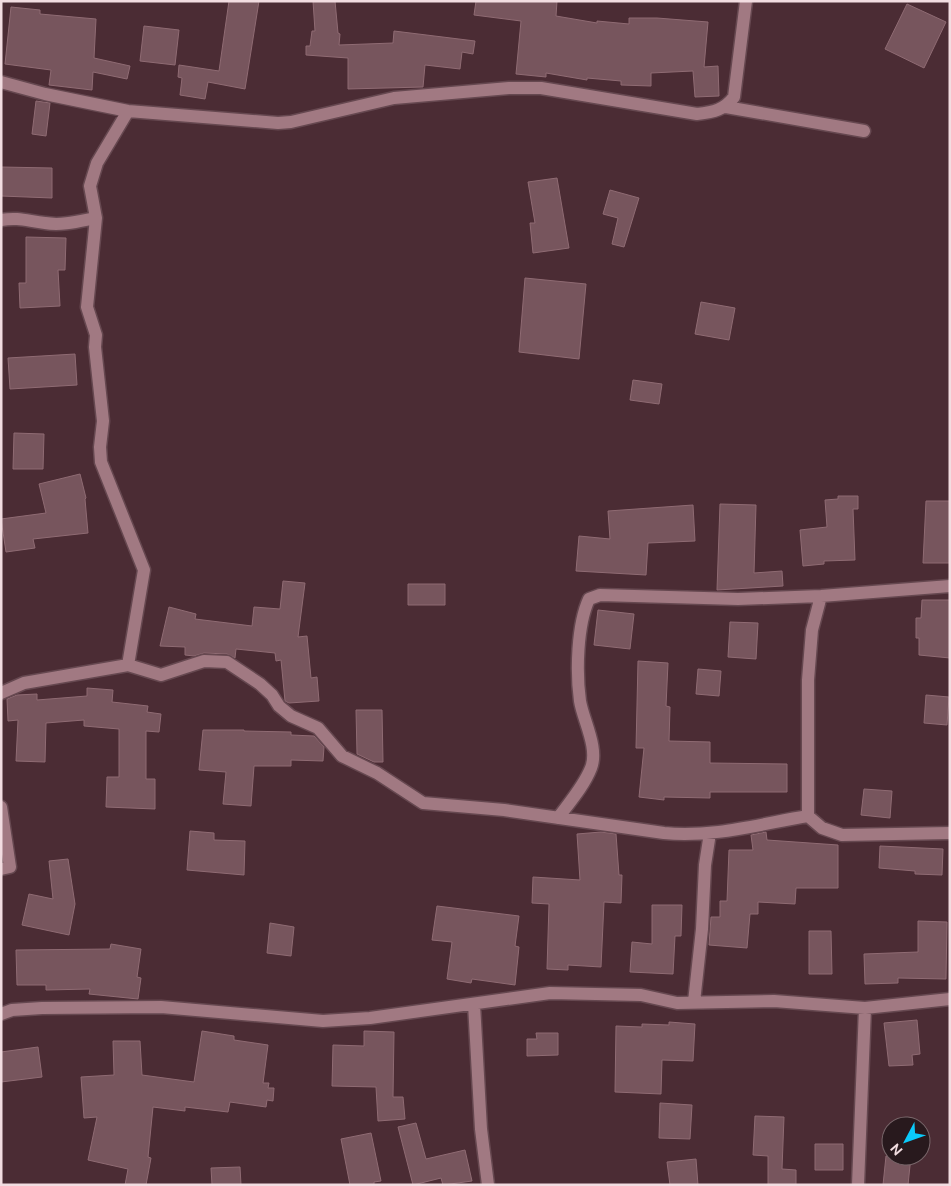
<svg xmlns="http://www.w3.org/2000/svg" width="951" height="1186" font-family="Ubuntu,sans-serif">
<rect width="100%" height="100%" fill="#4b2c34"/>
<path fill="#77555d" stroke="#8f6b73" d="M 229,1 L 259,1 L 245,89 L 208,82 L 205,99 L 180,95 L 182,78 L 178,77 L 179,65 L 219,71 Z
M 313,1 L 335,1 L 338,33 L 340,34 L 339,45 L 393,43 L 394,31 L 475,41 L 473,54 L 462,52 L 460,69 L 425,65 L 423,87 L 348,89 L 348,58 L 306,55 L 306,46 L 310,46 L 312,31 L 315,31 Z
M 476,1 L 557,1 L 556,16 L 597,23 L 597,21 L 629,24 L 629,18 L 657,18 L 708,22 L 704,67 L 718,66 L 719,96 L 695,97 L 693,71 L 651,73 L 651,86 L 621,85 L 621,81 L 587,78 L 587,80 L 546,73 L 546,77 L 516,74 L 521,21 L 474,15 Z
M 907,4 L 946,22 L 924,68 L 885,49 Z
M 11,7 L 40,10 L 40,14 L 96,19 L 94,58 L 130,66 L 127,79 L 93,72 L 92,90 L 49,85 L 51,70 L 5,64 Z
M 144,26 L 179,30 L 175,65 L 140,61 Z
M 36,101 L 50,103 L 46,136 L 32,134 Z
M 1,167 L 52,168 L 52,198 L 1,196 Z
M 557,178 L 569,248 L 533,253 L 530,223 L 535,223 L 528,182 Z
M 610,190 L 639,198 L 624,247 L 612,244 L 618,218 L 603,214 Z
M 26,237 L 66,238 L 65,270 L 58,270 L 60,306 L 20,308 L 19,283 L 26,283 Z
M 525,278 L 586,284 L 579,359 L 519,352 Z
M 701,302 L 735,308 L 729,340 L 695,334 Z
M 75,354 L 77,385 L 10,389 L 8,358 Z
M 633,380 L 662,384 L 659,404 L 630,400 Z
M 14,433 L 44,434 L 43,469 L 13,469 Z
M 80,474 L 86,498 L 85,499 L 88,533 L 33,539 L 35,548 L 6,552 L 1,519 L 46,513 L 39,484 Z
M 838,496 L 858,496 L 858,509 L 853,509 L 855,560 L 824,561 L 824,564 L 803,566 L 800,530 L 827,527 L 825,500 L 838,499 Z
M 926,501 L 950,501 L 950,563 L 923,563 Z
M 720,504 L 756,505 L 754,573 L 782,571 L 783,586 L 717,590 Z
M 693,505 L 695,541 L 648,543 L 646,575 L 576,571 L 579,536 L 610,539 L 608,511 Z
M 283,581 L 305,583 L 298,637 L 307,636 L 311,678 L 317,677 L 319,701 L 289,703 L 285,701 L 281,660 L 276,661 L 275,653 L 236,649 L 235,658 L 227,654 L 204,653 L 194,656 L 185,655 L 185,647 L 160,646 L 169,607 L 196,614 L 195,619 L 252,626 L 254,607 L 280,609 Z
M 408,584 L 445,584 L 445,605 L 408,605 Z
M 922,600 L 950,600 L 950,658 L 919,655 L 919,638 L 916,638 L 916,618 L 921,618 Z
M 598,610 L 634,614 L 630,649 L 594,645 Z
M 730,622 L 758,623 L 756,659 L 728,657 Z
M 638,661 L 668,663 L 666,706 L 670,707 L 669,741 L 710,742 L 710,763 L 787,764 L 787,792 L 710,792 L 710,798 L 664,797 L 664,800 L 639,797 L 644,748 L 636,748 Z
M 698,669 L 721,671 L 719,696 L 696,694 Z
M 87,688 L 113,690 L 112,702 L 148,706 L 147,712 L 161,714 L 159,732 L 146,731 L 146,779 L 155,779 L 155,809 L 106,807 L 107,777 L 119,777 L 119,729 L 84,726 L 84,720 L 46,723 L 45,762 L 16,761 L 18,720 L 8,721 L 7,699 L 17,695 L 37,694 L 37,700 L 87,696 Z
M 926,695 L 949,697 L 947,725 L 924,723 Z
M 356,710 L 382,710 L 383,762 L 374,762 L 357,754 Z
M 203,730 L 244,730 L 244,731 L 291,732 L 291,735 L 314,736 L 324,747 L 323,761 L 291,760 L 291,766 L 254,766 L 251,806 L 223,804 L 226,772 L 199,770 Z
M 864,789 L 892,791 L 890,818 L 861,815 Z
M 190,831 L 214,833 L 214,840 L 245,841 L 244,875 L 187,870 Z
M 601,832 L 616,834 L 619,875 L 622,875 L 621,903 L 604,902 L 601,967 L 568,965 L 568,970 L 547,969 L 549,904 L 532,903 L 533,877 L 580,880 L 577,834 Z
M 766,832 L 767,840 L 838,845 L 838,888 L 796,888 L 795,904 L 758,902 L 758,914 L 750,914 L 747,948 L 709,945 L 711,917 L 720,917 L 720,901 L 727,901 L 729,850 L 753,850 L 751,835 Z
M 880,846 L 943,849 L 942,875 L 915,874 L 915,871 L 879,868 Z
M 68,859 L 75,904 L 69,935 L 22,925 L 29,894 L 53,899 L 49,861 Z
M 652,905 L 682,905 L 681,936 L 675,936 L 673,974 L 630,972 L 632,942 L 652,944 Z
M 437,906 L 519,916 L 515,946 L 519,947 L 515,985 L 472,979 L 471,983 L 447,979 L 452,942 L 432,940 Z
M 918,921 L 947,922 L 946,979 L 898,978 L 898,983 L 865,984 L 864,954 L 918,952 Z
M 270,923 L 294,927 L 291,956 L 267,953 Z
M 809,931 L 831,931 L 832,974 L 809,974 Z
M 111,944 L 141,949 L 137,977 L 141,978 L 138,999 L 89,994 L 90,989 L 46,990 L 46,985 L 17,985 L 16,950 L 110,949 Z
M 917,1020 L 920,1054 L 912,1055 L 913,1065 L 889,1066 L 884,1023 Z
M 669,1022 L 695,1024 L 693,1061 L 662,1060 L 661,1094 L 615,1092 L 616,1026 L 642,1027 L 642,1024 L 669,1025 Z
M 202,1031 L 234,1036 L 234,1040 L 268,1045 L 263,1083 L 269,1083 L 268,1088 L 274,1088 L 273,1101 L 267,1100 L 266,1107 L 230,1102 L 228,1112 L 185,1107 L 185,1111 L 153,1107 L 148,1157 L 151,1158 L 146,1185 L 125,1185 L 128,1169 L 88,1160 L 97,1117 L 84,1118 L 81,1077 L 114,1075 L 113,1041 L 140,1041 L 142,1075 L 194,1082 Z
M 364,1031 L 394,1032 L 393,1097 L 403,1097 L 405,1119 L 378,1121 L 376,1087 L 332,1086 L 333,1045 L 364,1046 Z
M 536,1033 L 558,1033 L 558,1055 L 527,1056 L 527,1039 L 537,1039 Z
M 38,1047 L 42,1077 L 1,1082 L 1,1052 Z
M 660,1103 L 692,1105 L 690,1139 L 659,1138 Z
M 755,1116 L 784,1117 L 782,1169 L 796,1170 L 796,1185 L 768,1185 L 768,1156 L 753,1155 Z
M 416,1123 L 426,1159 L 465,1150 L 472,1181 L 443,1185 L 441,1178 L 413,1185 L 398,1127 Z
M 371,1133 L 381,1181 L 374,1182 L 374,1185 L 350,1185 L 341,1139 Z
M 815,1144 L 843,1144 L 843,1170 L 815,1170 Z
M 886,1156 L 911,1156 L 908,1185 L 883,1185 Z
M 696,1159 L 698,1185 L 670,1185 L 667,1162 Z
M 240,1167 L 241,1185 L 212,1185 L 211,1168 Z"/>
<g fill="none" stroke-linecap="round" stroke-linejoin="round">
<g stroke="#664850" stroke-width="15">
<path id="minor" d="M 1,82 L 45,94 L 128,111 L 278,123 L 291,122 L 394,98 L 509,88 L 541,88 L 697,114 C 714,112 724,110 734,97 L 746,1
M 726,107 L 864,131
M 128,111 L 97,163 L 90,186 L 96,218 L 87,307 L 96,335 L 95,347 L 103,421 L 100,447 L 101,462 L 144,570 L 128,665 L 161,675 L 204,661 L 227,662 L 260,684 L 272,695 L 279,706 L 291,716 L 318,728 L 342,756 L 377,773 L 423,803 L 504,810 L 664,833 C 712,838 760,824 808,816 L 808,680 L 812,630 L 821,596
M 1,220 C 19,217 27,221 45,223 C 62,226 80,221 96,218
M 1,693 L 24,683 L 128,665
M 1,807 L 10,867 L 1,869
M 808,816 L 822,828 L 842,835 L 950,833
M 558,818 C 569,803 584,786 591,768 C 599,748 583,720 580,701 C 576,672 577,625 589,599 L 600,595 L 738,599 L 821,596 L 950,586
M 694,1002 L 702,929 L 705,865 L 710,833
M 474,1004 L 481,1129 L 488,1185
M 1,1014 L 12,1010 L 42,1008 L 161,1007 L 323,1021 L 370,1018 L 550,993 L 641,995 L 677,1003 L 774,1001 L 865,1008 L 950,999
M 858,1185 L 865,1008"/>
</g>
<use href="#minor" stroke="#a17982" stroke-width="12"/>
</g>
<rect width="951" height="1186" fill="none" stroke="#f2dde1" stroke-width="5"/>
<g transform="translate(906 1141) rotate(229)"><circle r="24" fill="#28191d" stroke="#79676b"/>
<path d="M0-4L9 19L0 12L-9 19Z" fill="#0acafa"/>
<text y="-8" font-size="14" font-weight="bold" text-anchor="middle" fill="#f2dde1">N</text>
</g>
</svg>
